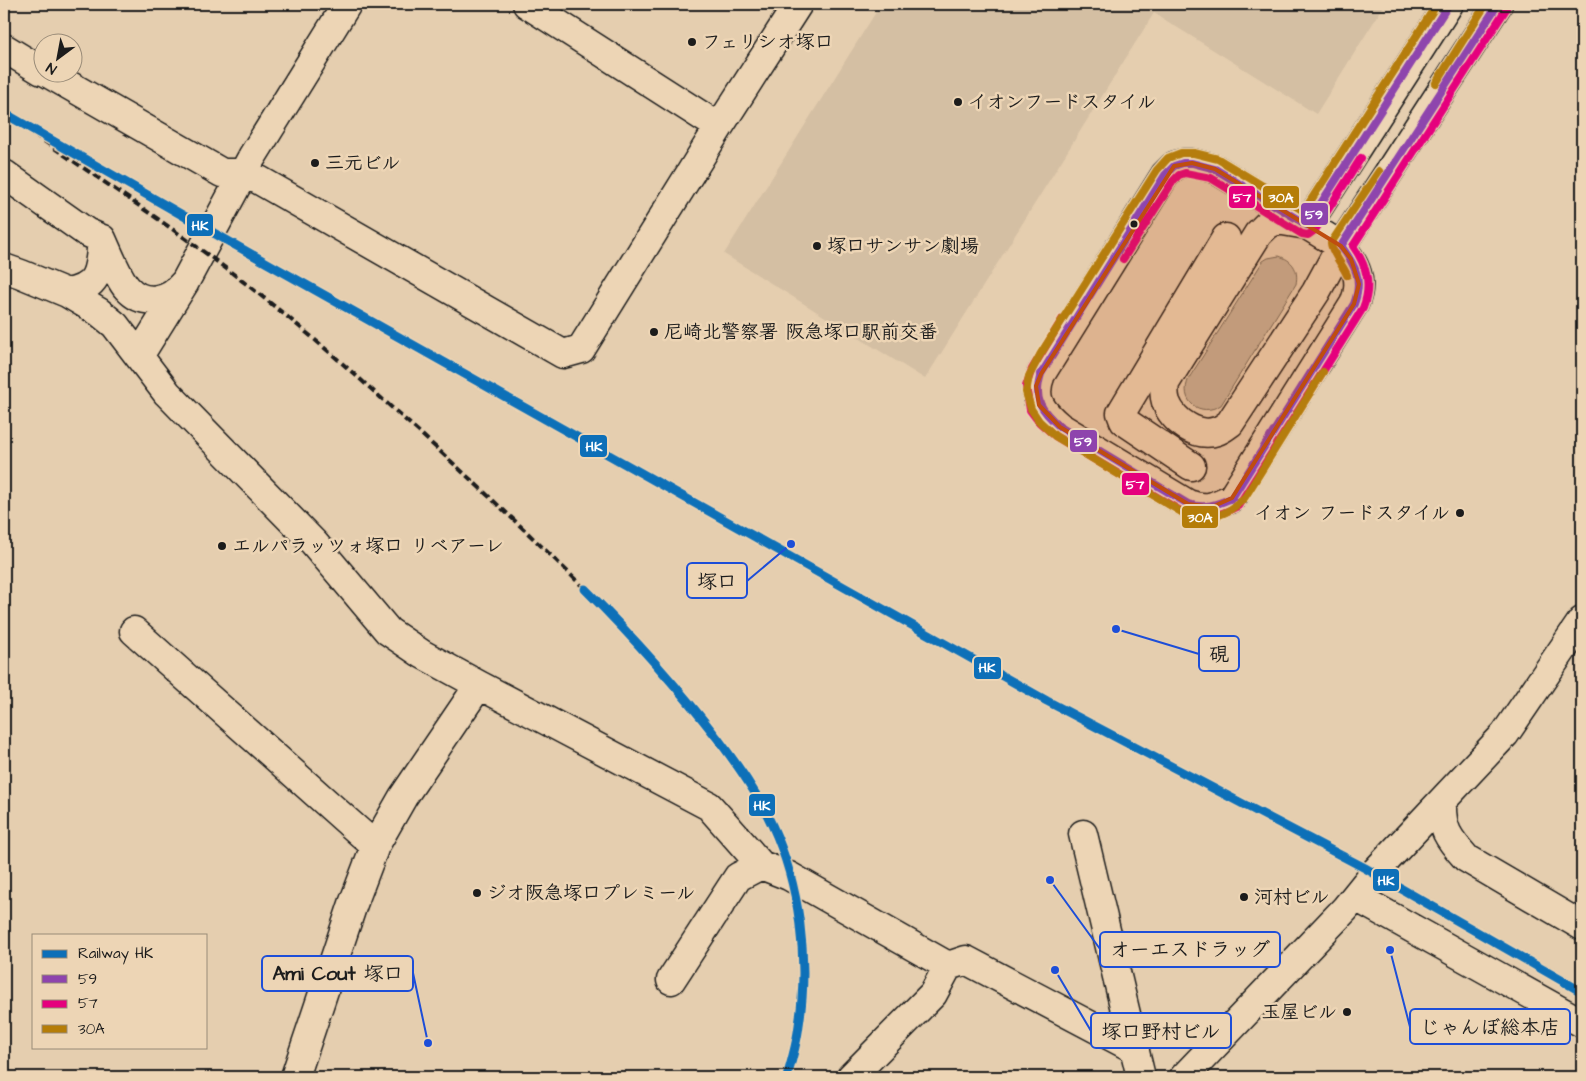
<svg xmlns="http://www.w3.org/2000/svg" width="1586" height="1081" font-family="'Architects Daughter','Klee One',sans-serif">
<rect width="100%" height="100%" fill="#e5ceaf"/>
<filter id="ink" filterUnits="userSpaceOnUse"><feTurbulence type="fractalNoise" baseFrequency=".02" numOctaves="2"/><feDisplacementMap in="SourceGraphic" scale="10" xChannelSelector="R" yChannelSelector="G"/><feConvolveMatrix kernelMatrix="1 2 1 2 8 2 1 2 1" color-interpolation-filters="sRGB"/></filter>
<g filter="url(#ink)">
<path fill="#d4bfa3" d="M 864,4 L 1385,4 L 1316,114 L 1154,13 L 925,379 L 724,254 L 876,12 Z"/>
<path fill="#c3b096" stroke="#706659" d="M 1279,256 C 1292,260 1299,269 1296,284 L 1221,405 C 1200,418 1178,401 1189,378 L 1263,261 L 1268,258 Z"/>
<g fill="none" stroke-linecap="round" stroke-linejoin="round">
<g stroke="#1c1c1c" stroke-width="31">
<path id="pedestrian" d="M 1191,466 L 1124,421 L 1121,413 L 1226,238"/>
</g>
<g stroke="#1c1c1c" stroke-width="31">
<path id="minor" d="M 527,4 L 719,127
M 1449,4 L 1307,225 L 1215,169 L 1192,163 L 1183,163 L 1174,166 L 1165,175 L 1041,374 C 1031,399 1041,411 1060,427 L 1188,504 C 1208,511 1214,506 1232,498 L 1354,304 C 1364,281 1356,265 1341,246 L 1498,4
M 4,48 L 42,71
M 46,72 L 222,173 L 244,173 L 259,180 L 563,354 L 581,349 L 719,127 L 798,4
M 4,174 L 86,232 L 102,239 C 108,252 118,278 127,288 C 144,307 169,301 184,283
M 1277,220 L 1307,225 L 1341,246 L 1316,292 L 1230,423 C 1226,426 1221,430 1217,431 C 1197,438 1173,421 1166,402 C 1164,396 1164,390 1165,383 L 1258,234 L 1267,225 Z
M 4,268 L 21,274 L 67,293 L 99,312 L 115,325 L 167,393 L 314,543 L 388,631 L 422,654 L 479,685 L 709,806 L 761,865 L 789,876 L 948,966 L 966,960 L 1135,1049
M 67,293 C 101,287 99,268 102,239
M 139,356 L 185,282 L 252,157 L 347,4
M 134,631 L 375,846
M 1442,801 C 1441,829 1448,838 1466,858 L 1582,926
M 1083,834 L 1141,1077
M 1356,897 L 1582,1023
M 671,980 L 738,877 L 761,865
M 295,1077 L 353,904 L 375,846 L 403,797 L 479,685
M 851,1077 L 933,994 L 948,966
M 1184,1077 L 1345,909 L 1374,873 L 1505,734 L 1582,621"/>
</g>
<use href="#pedestrian" stroke="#edd5b5" stroke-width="28"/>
<use href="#minor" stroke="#edd5b5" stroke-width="28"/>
<path stroke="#1c1c1c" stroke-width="4" stroke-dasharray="8 4" stroke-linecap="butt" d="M 4,114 C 93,175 185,234 269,302 C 321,343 370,388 420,433 C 476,484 531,535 585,589"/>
<g stroke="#edd5b5" stroke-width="11">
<path id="bus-1" d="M 1449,4 L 1307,225 L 1215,169 L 1192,163 L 1183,163 L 1174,166 L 1165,175 L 1041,374 C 1033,400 1041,410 1060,427 L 1188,504 C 1205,509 1216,505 1232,498 L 1354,304 C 1363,280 1356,266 1341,246 L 1498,4"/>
</g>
<g stroke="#edd5b5" stroke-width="11">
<path id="bus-2" d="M 1123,259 L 1173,181 L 1179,175 L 1185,173 L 1211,178 L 1302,234 L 1308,235 L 1315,230 L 1361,158
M 1063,318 L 1032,369 L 1026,386 L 1030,410 L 1039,422 L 1055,436 L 1184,513 C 1205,520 1219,516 1238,506 L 1363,308 C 1372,285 1367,266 1353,246 L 1506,9"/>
</g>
<g stroke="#edd5b5" stroke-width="11">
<path id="bus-3" d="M 1436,83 L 1486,4
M 1347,275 C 1343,265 1331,252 1331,243 L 1379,171
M 1323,372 L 1245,497 C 1227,517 1207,522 1183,513 L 1055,436 L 1039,421 L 1031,409 L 1026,392 L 1029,376 L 1040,355 L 1157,170 L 1168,158 L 1181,153 L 1194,153 L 1218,159 L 1304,211 L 1437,4"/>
</g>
<use href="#bus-1" stroke="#8e44ad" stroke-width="8"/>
<use href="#bus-2" stroke="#e5007d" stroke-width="8"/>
<use href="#bus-3" stroke="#b57d08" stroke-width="8"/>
<g stroke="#edd5b5" stroke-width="12">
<path id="rail-1" d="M 4,113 L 212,232 L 1047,701 L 1365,868 L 1582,992
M 585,589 C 632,636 677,686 718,739 C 738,766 758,794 772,825 C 800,885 809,960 799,1025 C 797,1043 792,1060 787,1077"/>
</g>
<use href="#rail-1" stroke="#0d6fb8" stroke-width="9"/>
</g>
</g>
<path fill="#bf4d0f" fill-opacity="0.2" stroke="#bf4d0f" stroke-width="4" stroke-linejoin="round" d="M 1192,163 L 1215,169 L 1341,246 L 1351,259 L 1359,284 L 1354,304 L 1232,498 L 1212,507 L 1188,504 L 1060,427 L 1039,405 L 1036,386 L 1041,374 L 1174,166 Z"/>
<g fill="#1c1c1c" stroke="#edd5b5" stroke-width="2">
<circle cx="692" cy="42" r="5"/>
<circle cx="958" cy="102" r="5"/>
<circle cx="315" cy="163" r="5"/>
<circle cx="1134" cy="224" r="4.5"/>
<circle cx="817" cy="246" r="5"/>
<circle cx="654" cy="332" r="5"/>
<circle cx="1460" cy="513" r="5"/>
<circle cx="222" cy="546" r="5"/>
<circle cx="477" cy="893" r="5"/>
<circle cx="1244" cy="897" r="5"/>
<circle cx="1347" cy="1012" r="5"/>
</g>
<g text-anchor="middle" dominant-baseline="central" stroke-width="5" stroke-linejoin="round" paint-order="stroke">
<g font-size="19" font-weight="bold" fill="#1c1c1c" stroke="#edd5b5" text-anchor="start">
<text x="702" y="42">フェリシオ塚口</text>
<text x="968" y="102">イオンフードスタイル</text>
<text x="325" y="163">三元ビル</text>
<text x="827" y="246">塚口サンサン劇場</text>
<text x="664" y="332">尼崎北警察署 阪急塚口駅前交番</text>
<text x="1450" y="513" text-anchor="end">イオン フードスタイル</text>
<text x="232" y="546">エルパラッツォ塚口 リベアーレ</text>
<text x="487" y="893">ジオ阪急塚口プレミール</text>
<text x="1254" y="897">河村ビル</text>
<text x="1337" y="1012" text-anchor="end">玉屋ビル</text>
</g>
</g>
<path fill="none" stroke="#1d4ed8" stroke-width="2" d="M791 544L747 581M1116 629L1199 654M1050 880L1100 949M428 1043L413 973M1390 950L1410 1027M1055 970L1091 1031"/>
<g fill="#1d4ed8" stroke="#edd5b5" stroke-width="2">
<circle cx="791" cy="544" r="5"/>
<circle cx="1116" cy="629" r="5"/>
<circle cx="1050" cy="880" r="5"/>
<circle cx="428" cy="1043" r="5"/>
<circle cx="1390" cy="950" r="5"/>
<circle cx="1055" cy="970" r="5"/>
</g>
<g fill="#edd5b5" stroke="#1d4ed8" stroke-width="2">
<rect x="687" y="563" width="60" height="35" rx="5"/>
<rect x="1199" y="636" width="40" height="35" rx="5"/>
<rect x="1100" y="932" width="180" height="35" rx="5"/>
<rect x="262" y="956" width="151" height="35" rx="5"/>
<rect x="1410" y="1009" width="160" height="35" rx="5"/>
<rect x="1091" y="1013" width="140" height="35" rx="5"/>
</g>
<g font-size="20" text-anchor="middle" font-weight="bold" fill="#1c1c1c">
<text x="717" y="588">塚口</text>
<text x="1219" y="661">硯</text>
<text x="1190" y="956">オーエスドラッグ</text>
<text x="338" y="980">Ami Cout 塚口</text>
<text x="1490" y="1034">じゃんぼ総本店</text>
<text x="1161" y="1038">塚口野村ビル</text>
</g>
<g stroke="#edd5b5" stroke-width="2">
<rect x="1262" y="185" width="38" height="24" rx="5" fill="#b57d08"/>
<rect x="1228" y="185" width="28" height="24" rx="5" fill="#e5007d"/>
<rect x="1300" y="202" width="29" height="24" rx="5" fill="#8e44ad"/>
<rect x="186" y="213" width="28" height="24" rx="5" fill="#0d6fb8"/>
<rect x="1069" y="429" width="29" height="24" rx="5" fill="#8e44ad"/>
<rect x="579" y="434" width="29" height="24" rx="5" fill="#0d6fb8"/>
<rect x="1121" y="472" width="29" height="24" rx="5" fill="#e5007d"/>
<rect x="1181" y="505" width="38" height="24" rx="5" fill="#b57d08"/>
<rect x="973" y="656" width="29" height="24" rx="5" fill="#0d6fb8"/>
<rect x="748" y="793" width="28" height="24" rx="5" fill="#0d6fb8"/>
<rect x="1372" y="868" width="28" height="24" rx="5" fill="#0d6fb8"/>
</g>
<g font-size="14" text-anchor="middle" font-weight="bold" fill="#fff">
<text x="1281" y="202">30A</text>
<text x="1242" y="202">57</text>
<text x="1314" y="219">59</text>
<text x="200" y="230">HK</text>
<text x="1083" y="446">59</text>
<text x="594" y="451">HK</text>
<text x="1135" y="489">57</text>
<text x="1200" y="522">30A</text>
<text x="987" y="672">HK</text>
<text x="762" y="810">HK</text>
<text x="1386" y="885">HK</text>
</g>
<rect width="1586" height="1081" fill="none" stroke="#edd5b5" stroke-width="20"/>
<rect x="10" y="10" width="1566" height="1061" fill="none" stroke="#1c1c1c" stroke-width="2" filter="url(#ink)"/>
<rect x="32" y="934" width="175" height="115" fill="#edd5b5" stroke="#998b78"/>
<rect x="42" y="950" width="25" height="8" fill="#0d6fb8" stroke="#998b78"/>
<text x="78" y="958" font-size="15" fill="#1c1c1c">Railway HK</text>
<rect x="42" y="975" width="25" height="8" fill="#8e44ad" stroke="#998b78"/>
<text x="78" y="984" font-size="15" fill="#1c1c1c">59</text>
<rect x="42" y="1000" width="25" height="8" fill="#e5007d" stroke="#998b78"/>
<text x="78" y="1008" font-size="15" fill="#1c1c1c">57</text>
<rect x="42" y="1025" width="25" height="8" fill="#b57d08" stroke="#998b78"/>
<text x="78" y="1034" font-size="15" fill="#1c1c1c">30A</text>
<g transform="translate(58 58) rotate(212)"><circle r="24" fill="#edd5b5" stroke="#998b78"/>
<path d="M0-4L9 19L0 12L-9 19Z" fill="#1c1c1c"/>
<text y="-8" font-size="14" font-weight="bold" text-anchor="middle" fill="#1c1c1c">N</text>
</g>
</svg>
